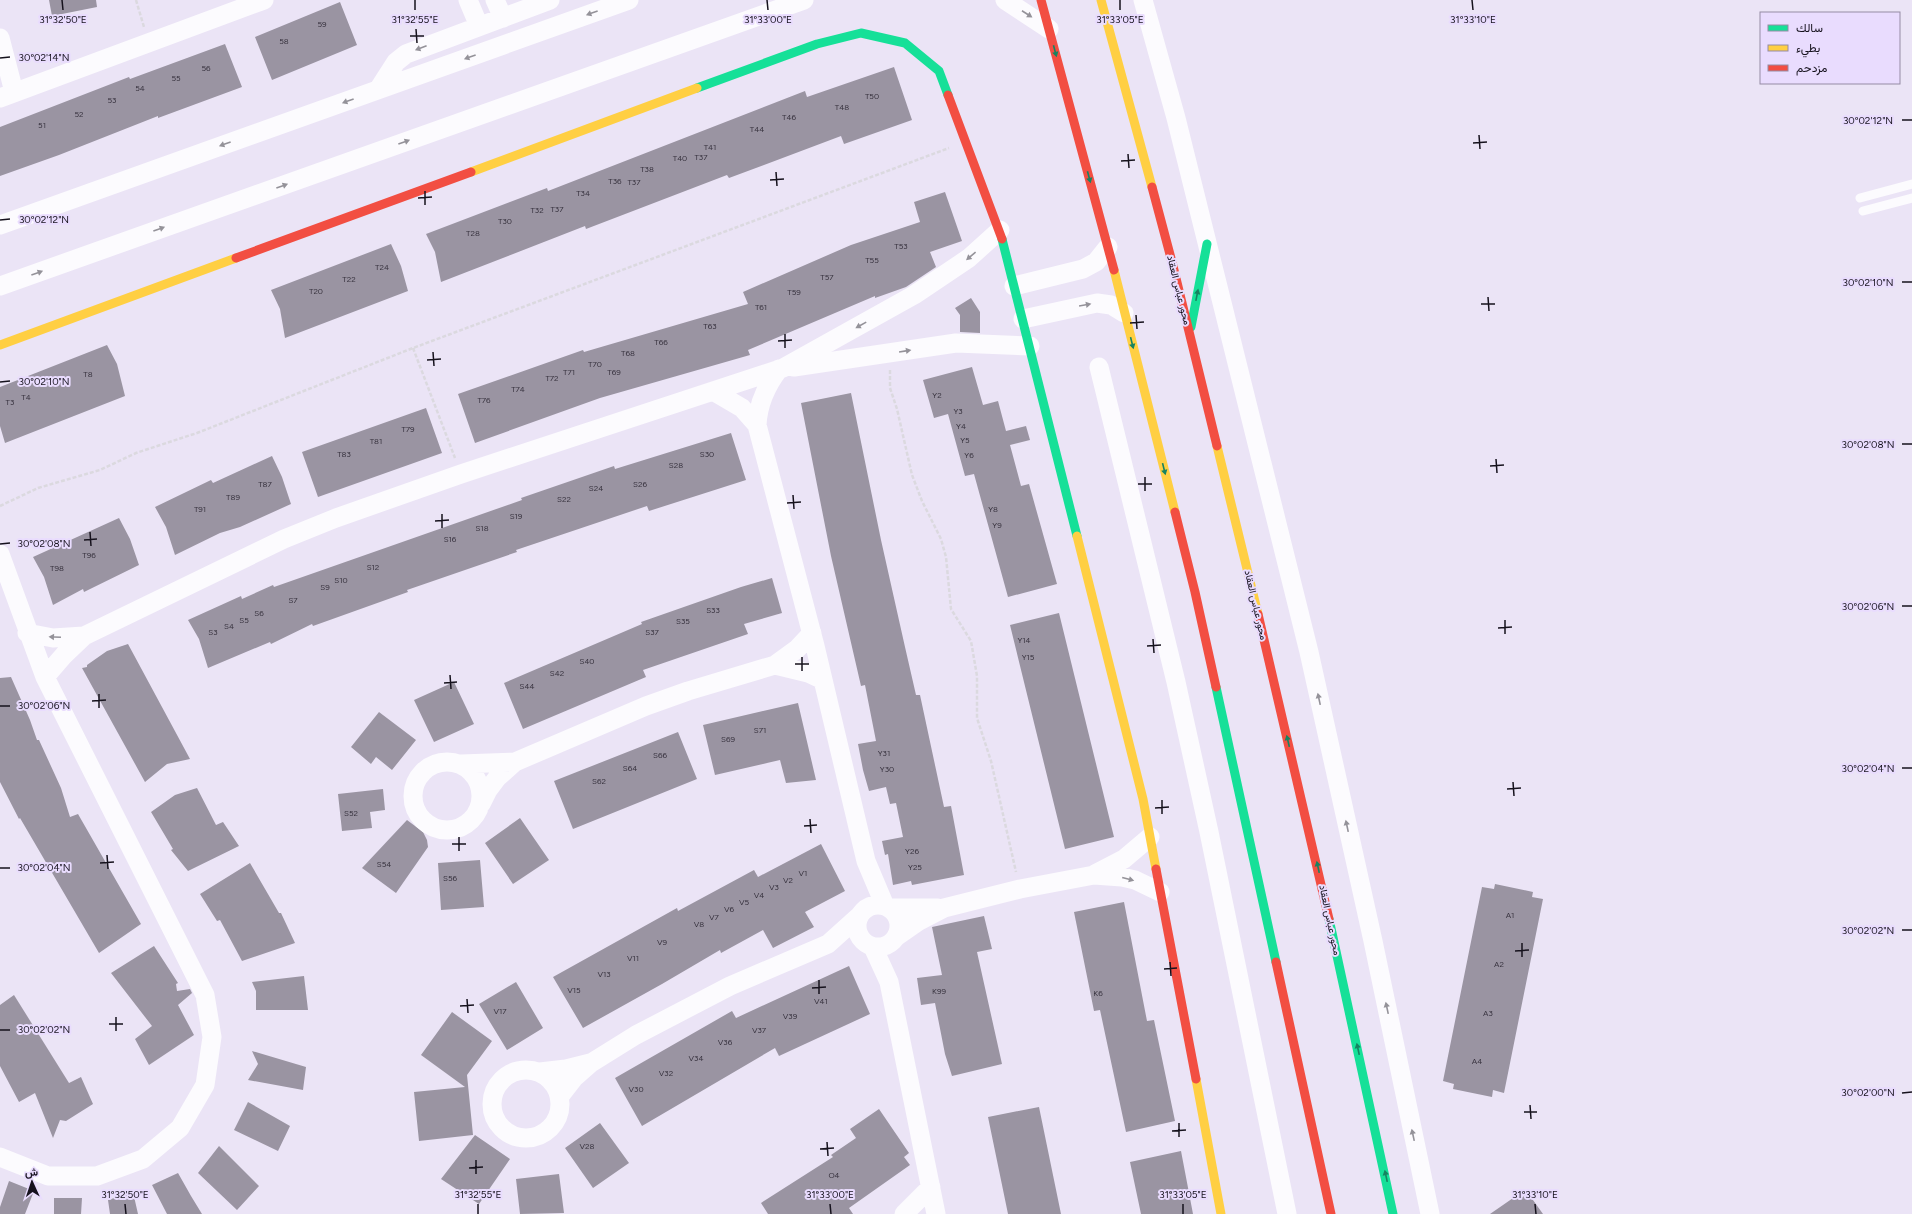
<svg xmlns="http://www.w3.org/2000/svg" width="1912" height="1214" font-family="Figtree,Vazirmatn,sans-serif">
<rect width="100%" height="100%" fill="#ebe4f6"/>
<path fill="#9a94a2" d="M 49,0 L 96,0 L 97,7 L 52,16 Z
M 340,2 L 357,45 L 272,80 L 255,37 Z
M 225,44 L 242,87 L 158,118 L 158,116 L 59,155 L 0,176 L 0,127 L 129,77 L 130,79 Z
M 894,67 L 912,120 L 844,144 L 841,136 L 729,178 L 727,175 L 586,229 L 585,226 L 441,282 L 435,252 L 426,234 L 547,188 L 548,191 L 805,91 L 807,97 Z
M 945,192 L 962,241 L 930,252 L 936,267 L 906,287 L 875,298 L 875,296 L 748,350 L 750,355 L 600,398 L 475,443 L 458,394 L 583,350 L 584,352 L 748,304 L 743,292 L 851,245 L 920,222 L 914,202 Z
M 391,244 L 401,266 L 408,291 L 285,338 L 280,309 L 271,290 Z
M 971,298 L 980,312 L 980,333 L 960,332 L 960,315 L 955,308 Z
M 107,345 L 117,364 L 125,396 L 5,443 L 0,426 L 0,387 Z
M 972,367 L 983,405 L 998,401 L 1006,431 L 1026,426 L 1030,440 L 1010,445 L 1021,486 L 1029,484 L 1057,584 L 1008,597 L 974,474 L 965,476 L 948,414 L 934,418 L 923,380 Z
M 851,393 L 881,540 L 905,647 L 916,695 L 920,695 L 944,807 L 951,806 L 964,875 L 912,885 L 911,881 L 893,885 L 888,854 L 885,855 L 882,841 L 903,837 L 896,803 L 890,804 L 886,787 L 869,791 L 863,770 L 858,744 L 876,741 L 865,685 L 861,686 L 831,556 L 801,403 Z
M 426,408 L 442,453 L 318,497 L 302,452 Z
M 731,433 L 746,480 L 649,511 L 647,506 L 516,550 L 517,552 L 407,590 L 408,592 L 313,626 L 312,624 L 271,644 L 270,642 L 208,668 L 199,639 L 188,620 L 241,596 L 242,599 L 273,585 L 274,587 L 522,500 L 521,498 L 614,466 L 615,469 Z
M 272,456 L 282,477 L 291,504 L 240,527 L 220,533 L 175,555 L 166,527 L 155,507 L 211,480 L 213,483 Z
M 119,518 L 130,539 L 139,565 L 84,592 L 83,589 L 53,605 L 44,577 L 33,557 Z
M 772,578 L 782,613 L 744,624 L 748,634 L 643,670 L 646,677 L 523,729 L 504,683 L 642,624 L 641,622 L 741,587 Z
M 1059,613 L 1114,837 L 1065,849 L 1010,625 Z
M 128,644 L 190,759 L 167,764 L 145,782 L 82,668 L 87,667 L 87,665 L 107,651 Z
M 11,677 L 30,720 L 37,740 L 39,740 L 61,788 L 70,817 L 78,814 L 141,924 L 99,953 L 20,818 L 19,819 L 0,782 L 0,678 Z
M 454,682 L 474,724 L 434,742 L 414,700 Z
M 798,703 L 816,780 L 786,783 L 780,760 L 715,775 L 703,725 Z
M 379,712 L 416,740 L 392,770 L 376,757 L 371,764 L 351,747 Z
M 678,732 L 697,779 L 573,829 L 554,781 Z
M 197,788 L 216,825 L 223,822 L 239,846 L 188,871 L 171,850 L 173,849 L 151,812 L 175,795 Z
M 383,789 L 385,810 L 370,812 L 372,828 L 342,831 L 338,794 Z
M 520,818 L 549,860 L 513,884 L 485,843 Z
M 407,820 L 423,832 L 427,840 L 428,847 L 396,893 L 362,868 Z
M 821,844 L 845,891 L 805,912 L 814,927 L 773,948 L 763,930 L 721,953 L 720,950 L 662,984 L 583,1028 L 553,977 L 677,908 L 678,911 L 754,870 L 758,877 Z
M 480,860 L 484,907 L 441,910 L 438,863 Z
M 250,863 L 279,913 L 281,913 L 295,943 L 242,961 L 220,920 L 217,921 L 200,894 Z
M 1495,884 L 1533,892 L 1532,897 L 1543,899 L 1504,1093 L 1493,1090 L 1492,1097 L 1453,1089 L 1454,1084 L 1443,1081 L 1482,887 L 1494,889 Z
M 1124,902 L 1147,1021 L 1154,1020 L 1175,1121 L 1126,1132 L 1100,1010 L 1094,1011 L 1074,912 Z
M 984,916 L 992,949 L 977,952 L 1002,1064 L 952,1076 L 945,1054 L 935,1003 L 921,1005 L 917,978 L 942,975 L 932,927 Z
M 154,946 L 178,983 L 176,984 L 177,991 L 190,989 L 192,993 L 178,1005 L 194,1035 L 149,1065 L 135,1039 L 152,1026 L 111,973 Z
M 849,966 L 870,1014 L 779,1056 L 775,1048 L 642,1126 L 615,1078 L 732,1011 L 736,1018 Z
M 304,976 L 308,1010 L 256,1010 L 256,991 L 252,982 Z
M 516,982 L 543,1028 L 507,1050 L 479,1004 Z
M 14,995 L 69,1083 L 81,1077 L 93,1104 L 66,1121 L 60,1120 L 53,1138 L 35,1093 L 19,1102 L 0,1066 L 0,1005 Z
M 452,1012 L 492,1041 L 467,1075 L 473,1135 L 419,1141 L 414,1092 L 465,1087 L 421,1055 Z
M 252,1051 L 306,1067 L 303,1090 L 248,1080 L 258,1064 Z
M 248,1102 L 290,1126 L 278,1151 L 234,1130 Z
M 1039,1107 L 1061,1214 L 1008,1214 L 988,1117 Z
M 879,1109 L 909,1153 L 904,1157 L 910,1165 L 849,1208 L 853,1214 L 768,1214 L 761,1203 L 833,1157 L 831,1155 L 856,1138 L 850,1129 Z
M 600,1123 L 629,1163 L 593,1188 L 565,1148 Z
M 475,1135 L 510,1159 L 479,1204 L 441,1179 Z
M 219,1146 L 259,1186 L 237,1210 L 198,1173 Z
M 1181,1151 L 1193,1214 L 1141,1214 L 1130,1162 Z
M 178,1173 L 191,1196 L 202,1214 L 167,1214 L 152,1185 Z
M 559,1174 L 564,1213 L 520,1214 L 516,1179 Z
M 9,1181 L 34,1191 L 25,1214 L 0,1214 L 0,1207 Z
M 133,1192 L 138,1214 L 110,1214 L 108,1200 Z
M 1528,1193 L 1543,1214 L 1490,1214 L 1516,1196 L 1519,1200 Z
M 54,1198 L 82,1198 L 81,1214 L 54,1214 Z"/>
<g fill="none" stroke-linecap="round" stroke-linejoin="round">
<path stroke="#dbd9df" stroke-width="2.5" stroke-dasharray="4 2" stroke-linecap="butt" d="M 136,0 L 144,27
M 413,348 L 455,458
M 890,370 L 890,388 L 897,409 L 912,475 L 922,501 L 941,539 L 946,557 L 951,609 L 971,641 L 977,676 L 977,718 L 991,761 L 1016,872
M 0,506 L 38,488 L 100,470 L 136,453 L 197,433 L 413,348 L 949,148"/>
<path stroke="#fcfbfe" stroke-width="9" d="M 1860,198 L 1912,184
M 1863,211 L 1912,198"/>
<path stroke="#fcfbfe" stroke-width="19" d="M 468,0 L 479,26
M 495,0 L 503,18
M 1005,0 L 1049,29
M 1143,0 L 1176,118 L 1309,652 L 1373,941 L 1430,1214
M 0,38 L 14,92
M 378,90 L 396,62 L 406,54 L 550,0
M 0,98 L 264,0
M 0,225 L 629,0
M 0,286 L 804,0
M 1014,286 L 1083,269 L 1096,262 L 1108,247
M 1023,319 L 1097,303 L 1111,305 L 1124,313
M 794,367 L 956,343 L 1030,346
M 1099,367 L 1176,682 L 1209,832 L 1287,1214
M 779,369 C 766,386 758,404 757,425 L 815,646 L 866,861 L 885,906
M 713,391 L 742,408 L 757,425
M 0,554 L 45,677 L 205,995 L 212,1037 L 205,1085 L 180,1128 L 143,1159 L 97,1176 L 48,1176 L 0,1157
M 27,633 L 53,638 L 84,636
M 775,665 L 808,673 L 823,680
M 45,677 L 64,655 L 84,636 L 284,539 L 336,518 L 461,474 L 783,368 L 914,295 L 969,258 L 1000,230
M413 796a34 34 0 1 1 68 0a34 34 0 1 1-68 0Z
M 461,764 L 515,762
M 481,804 L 488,790 L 497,778 L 515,762 L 646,706 L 688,691 L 775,665 L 797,649 L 812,633
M 1095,874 L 1124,859 L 1150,837
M857 926a21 21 0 1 1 42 0a21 21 0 1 1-42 0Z
M 889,908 L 938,908
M 896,937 L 919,921 L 944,908 L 1020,889 L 1094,875 L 1122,877 L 1135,880 L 1160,892
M 873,947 L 889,982 L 936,1214
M492 1104a34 34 0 1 1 68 0a34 34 0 1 1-68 0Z
M 540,1072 L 566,1069 L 590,1063
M 560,1096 L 574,1078 L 591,1063 L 636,1035 L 730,986 L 828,944 L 858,917
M 904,1214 L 931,1187"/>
<path stroke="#16e098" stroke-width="9" d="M 697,88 L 817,44 L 861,33 L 905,43 L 939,71 L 948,95
M 1002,239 L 1077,536
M 1191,327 L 1207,244
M 1216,687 L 1276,962
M 1329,919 L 1393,1214"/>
<path stroke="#ffcf43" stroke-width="9" d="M 1101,0 L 1152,187
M 471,172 L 697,88
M 1114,270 L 1175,512
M 0,345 L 236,258
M 1217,446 L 1258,614
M 1077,536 L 1143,799 L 1156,869
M 1196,1079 L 1221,1214"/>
<path stroke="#f24e42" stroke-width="9" d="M 1041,0 L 1114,270
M 948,95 L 1002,239
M 1152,187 L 1172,262 L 1217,446
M 236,258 L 471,172
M 1175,512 L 1195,592 L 1216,687
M 1258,614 L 1329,919
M 1156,869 L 1196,1079
M 1276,962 L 1331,1214"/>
</g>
<defs><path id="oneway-solid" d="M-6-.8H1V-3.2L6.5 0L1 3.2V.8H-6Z"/></defs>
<g fill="#949299">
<use href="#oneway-solid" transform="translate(592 13) rotate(160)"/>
<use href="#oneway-solid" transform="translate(1027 14) rotate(33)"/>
<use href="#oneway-solid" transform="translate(421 48) rotate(159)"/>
<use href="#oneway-solid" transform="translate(470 57) rotate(160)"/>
<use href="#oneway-solid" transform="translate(348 101) rotate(160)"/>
<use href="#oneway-solid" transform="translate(404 142) rotate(-20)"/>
<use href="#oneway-solid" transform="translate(225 144) rotate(160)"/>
<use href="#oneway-solid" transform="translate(282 186) rotate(-20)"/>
<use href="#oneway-solid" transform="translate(159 229) rotate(-20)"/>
<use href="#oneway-solid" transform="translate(971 256) rotate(140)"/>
<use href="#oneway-solid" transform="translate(37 273) rotate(-20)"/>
<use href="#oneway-solid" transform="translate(1085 305) rotate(-10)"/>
<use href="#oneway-solid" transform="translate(861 325) rotate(151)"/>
<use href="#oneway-solid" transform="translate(905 351) rotate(-9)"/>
<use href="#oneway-solid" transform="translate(55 637) rotate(-177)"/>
<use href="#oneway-solid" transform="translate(1319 699) rotate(-102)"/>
<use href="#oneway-solid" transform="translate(1347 826) rotate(-102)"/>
<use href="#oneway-solid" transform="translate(1128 879) rotate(15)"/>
<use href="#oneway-solid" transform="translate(1387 1008) rotate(-102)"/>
<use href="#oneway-solid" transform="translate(1413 1135) rotate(-102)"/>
</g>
<g fill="#168361">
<use href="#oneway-solid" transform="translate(1055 51) rotate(75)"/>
<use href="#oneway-solid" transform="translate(1089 177) rotate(75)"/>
<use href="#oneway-solid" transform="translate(1197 295) rotate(-79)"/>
<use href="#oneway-solid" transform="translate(1132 343) rotate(76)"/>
<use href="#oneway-solid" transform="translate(1164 469) rotate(76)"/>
<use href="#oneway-solid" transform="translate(1288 741) rotate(-103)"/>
<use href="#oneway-solid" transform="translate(1318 867) rotate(-102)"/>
<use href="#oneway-solid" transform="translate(1358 1049) rotate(-102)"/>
<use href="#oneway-solid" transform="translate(1386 1176) rotate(-102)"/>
</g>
<path fill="none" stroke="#16121d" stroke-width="1.5" d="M 62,0 L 63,10M 415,0 L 415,10M 767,0 L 768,10M 1120,0 L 1120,10M 1472,0 L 1473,10M 416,29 L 417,43M 410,36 L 424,36M 0,58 L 10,57M 1902,120 L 1912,120M 1479,135 L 1480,149M 1473,143 L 1487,142M 1128,154 L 1129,168M 1121,161 L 1135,160M 776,172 L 777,186M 770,180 L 784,179M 425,191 L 425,205M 418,198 L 432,197M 0,220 L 10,219M 1902,282 L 1912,282M 1488,297 L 1489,311M 1481,304 L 1495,304M 1136,315 L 1137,329M 1130,323 L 1144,322M 785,334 L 785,348M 778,341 L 792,340M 433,352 L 434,366M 427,360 L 441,359M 0,382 L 10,381M 1902,444 L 1912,444M 1496,459 L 1497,473M 1490,466 L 1504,465M 1145,477 L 1145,491M 1138,484 L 1152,484M 793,495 L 794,509M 787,503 L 801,502M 442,514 L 442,528M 435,521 L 449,520M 90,532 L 91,546M 84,540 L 97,539M 0,544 L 10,543M 1902,606 L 1912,606M 1505,620 L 1505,634M 1498,628 L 1512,627M 1153,639 L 1154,653M 1147,646 L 1161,645M 802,657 L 802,671M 795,664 L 809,664M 450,675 L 451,689M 444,683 L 457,682M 99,694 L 99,708M 92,701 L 106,700M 0,706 L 10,706M 1902,768 L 1912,768M 1513,782 L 1514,796M 1507,789 L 1521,788M 1162,800 L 1162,814M 1155,808 L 1169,807M 810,819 L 811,833M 804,826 L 817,825M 459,837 L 459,851M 452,844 L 466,844M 107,855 L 108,869M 100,863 L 114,862M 0,868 L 10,868M 1902,930 L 1912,930M 1522,943 L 1522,957M 1515,951 L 1529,950M 1170,962 L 1171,976M 1164,969 L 1177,968M 819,980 L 819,994M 812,988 L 826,987M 467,999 L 468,1013M 460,1006 L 474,1005M 116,1017 L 116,1031M 109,1024 L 123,1024M 0,1030 L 10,1030M 1902,1093 L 1912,1092M 1530,1105 L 1531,1119M 1524,1112 L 1537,1112M 1179,1123 L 1179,1137M 1172,1131 L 1186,1130M 827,1142 L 828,1156M 820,1149 L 834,1148M 476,1160 L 476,1174M 469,1168 L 483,1167M 125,1204 L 126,1214M 478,1204 L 478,1214M 830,1204 L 831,1214M 1183,1204 L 1183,1214M 1535,1204 L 1536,1214"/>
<g text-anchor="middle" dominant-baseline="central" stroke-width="4" stroke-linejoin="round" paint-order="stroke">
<g font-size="8" fill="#37323e">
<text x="322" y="24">59</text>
<text x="284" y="41">58</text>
<text x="206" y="68">56</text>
<text x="176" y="78">55</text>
<text x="140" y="88">54</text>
<text x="872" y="96">T50</text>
<text x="112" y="100">53</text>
<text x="842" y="107">T48</text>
<text x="79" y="114">52</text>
<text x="789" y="117">T46</text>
<text x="42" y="125">51</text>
<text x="757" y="129">T44</text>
<text x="710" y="147">T41</text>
<text x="701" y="157">T37</text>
<text x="680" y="158">T40</text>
<text x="647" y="169">T38</text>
<text x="615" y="181">T36</text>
<text x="634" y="182">T37</text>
<text x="583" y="193">T34</text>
<text x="557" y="209">T37</text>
<text x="537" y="210">T32</text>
<text x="505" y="221">T30</text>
<text x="473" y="233">T28</text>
<text x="901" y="246">T53</text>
<text x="872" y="260">T55</text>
<text x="382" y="267">T24</text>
<text x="827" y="277">T57</text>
<text x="349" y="279">T22</text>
<text x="316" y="291">T20</text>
<text x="794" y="292">T59</text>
<text x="761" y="307">T61</text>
<text x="710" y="326">T63</text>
<text x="661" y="342">T66</text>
<text x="628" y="353">T68</text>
<text x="595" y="364">T70</text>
<text x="569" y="372">T71</text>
<text x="614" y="372">T69</text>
<text x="88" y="374">T8</text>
<text x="552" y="378">T72</text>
<text x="518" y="389">T74</text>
<text x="937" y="395">Y2</text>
<text x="26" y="397">T4</text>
<text x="484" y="400">T76</text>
<text x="10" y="402">T3</text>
<text x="958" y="411">Y3</text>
<text x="961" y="426">Y4</text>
<text x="408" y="429">T79</text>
<text x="965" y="440">Y5</text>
<text x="376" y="441">T81</text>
<text x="344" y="454">T83</text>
<text x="707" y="454">S30</text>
<text x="969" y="455">Y6</text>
<text x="676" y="465">S28</text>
<text x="265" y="484">T87</text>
<text x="640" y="484">S26</text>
<text x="596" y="488">S24</text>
<text x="233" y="497">T89</text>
<text x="564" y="499">S22</text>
<text x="200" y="509">T91</text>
<text x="993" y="509">Y8</text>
<text x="516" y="516">S19</text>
<text x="997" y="525">Y9</text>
<text x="482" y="528">S18</text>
<text x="450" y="539">S16</text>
<text x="89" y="555">T96</text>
<text x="373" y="567">S12</text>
<text x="57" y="568">T98</text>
<text x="341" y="580">S10</text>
<text x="325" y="587">S9</text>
<text x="293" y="600">S7</text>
<text x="713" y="610">S33</text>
<text x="259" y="613">S6</text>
<text x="244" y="620">S5</text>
<text x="683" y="621">S35</text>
<text x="229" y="626">S4</text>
<text x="213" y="632">S3</text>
<text x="652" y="632">S37</text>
<text x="1024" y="640">Y14</text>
<text x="1028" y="657">Y15</text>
<text x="587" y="661">S40</text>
<text x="557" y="673">S42</text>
<text x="527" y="686">S44</text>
<text x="760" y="730">S71</text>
<text x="728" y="739">S69</text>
<text x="884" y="753">Y31</text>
<text x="660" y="755">S66</text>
<text x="630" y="768">S64</text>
<text x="887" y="769">Y30</text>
<text x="599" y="781">S62</text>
<text x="351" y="813">S52</text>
<text x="912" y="851">Y26</text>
<text x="384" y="864">S54</text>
<text x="915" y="867">Y25</text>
<text x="803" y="873">V1</text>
<text x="450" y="878">S56</text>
<text x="788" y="880">V2</text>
<text x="774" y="887">V3</text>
<text x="759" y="895">V4</text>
<text x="744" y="902">V5</text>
<text x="729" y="909">V6</text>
<text x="1510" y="915">A1</text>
<text x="714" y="917">V7</text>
<text x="699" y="924">V8</text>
<text x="662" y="942">V9</text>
<text x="633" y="958">V11</text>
<text x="1499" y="964">A2</text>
<text x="604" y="974">V13</text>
<text x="574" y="990">V15</text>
<text x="939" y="991">K99</text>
<text x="1098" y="993">K6</text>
<text x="821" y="1001">V41</text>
<text x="500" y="1011">V17</text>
<text x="1488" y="1013">A3</text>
<text x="790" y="1016">V39</text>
<text x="759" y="1030">V37</text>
<text x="725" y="1042">V36</text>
<text x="696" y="1058">V34</text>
<text x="1477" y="1061">A4</text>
<text x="666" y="1073">V32</text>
<text x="636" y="1089">V30</text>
<text x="587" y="1146">V28</text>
<text x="834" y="1175">O4</text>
</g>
<g font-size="10" fill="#16121d" stroke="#e9dcfe">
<text transform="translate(1179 290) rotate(76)">محور عباس العقاد</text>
<text transform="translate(1256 605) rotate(77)">محور عباس العقاد</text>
<text transform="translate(1330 920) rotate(78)">محور عباس العقاد</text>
</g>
</g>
<g font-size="10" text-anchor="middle" fill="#16121d" stroke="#e9dcfe" stroke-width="4" stroke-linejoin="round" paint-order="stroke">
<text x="63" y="23">31°32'50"E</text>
<text x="415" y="23">31°32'55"E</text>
<text x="768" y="23">31°33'00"E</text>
<text x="1120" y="23">31°33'05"E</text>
<text x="1473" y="23">31°33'10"E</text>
<text x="44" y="61">30°02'14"N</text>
<text x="1868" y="124">30°02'12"N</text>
<text x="44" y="223">30°02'12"N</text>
<text x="1868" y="286">30°02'10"N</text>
<text x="44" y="385">30°02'10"N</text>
<text x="1868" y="448">30°02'08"N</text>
<text x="44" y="547">30°02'08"N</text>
<text x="1868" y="610">30°02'06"N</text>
<text x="44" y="709">30°02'06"N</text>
<text x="1868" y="772">30°02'04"N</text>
<text x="44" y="871">30°02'04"N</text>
<text x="1868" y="934">30°02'02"N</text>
<text x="44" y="1033">30°02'02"N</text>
<text x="1868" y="1096">30°02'00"N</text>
<text x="125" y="1198">31°32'50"E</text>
<text x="478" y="1198">31°32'55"E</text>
<text x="830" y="1198">31°33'00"E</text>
<text x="1183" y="1198">31°33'05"E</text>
<text x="1535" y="1198">31°33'10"E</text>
</g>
<rect x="1760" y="12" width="140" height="72" fill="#e9dcfe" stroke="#958ba4"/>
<rect x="1768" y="25" width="20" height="6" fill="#16e098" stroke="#958ba4"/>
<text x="1796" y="32" font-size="12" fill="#16121d">سالك</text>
<rect x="1768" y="45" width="20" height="6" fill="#ffcf43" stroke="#958ba4"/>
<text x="1796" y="52" font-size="12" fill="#16121d">بطيء</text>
<rect x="1768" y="65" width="20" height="6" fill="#f24e42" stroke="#958ba4"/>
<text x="1796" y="72" font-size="12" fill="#16121d">مزدحم</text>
<g transform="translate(32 1182) rotate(357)" stroke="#e9dcfe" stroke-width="3" paint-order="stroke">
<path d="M0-3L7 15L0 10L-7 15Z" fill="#16121d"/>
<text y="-6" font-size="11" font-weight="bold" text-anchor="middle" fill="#16121d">ش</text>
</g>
</svg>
